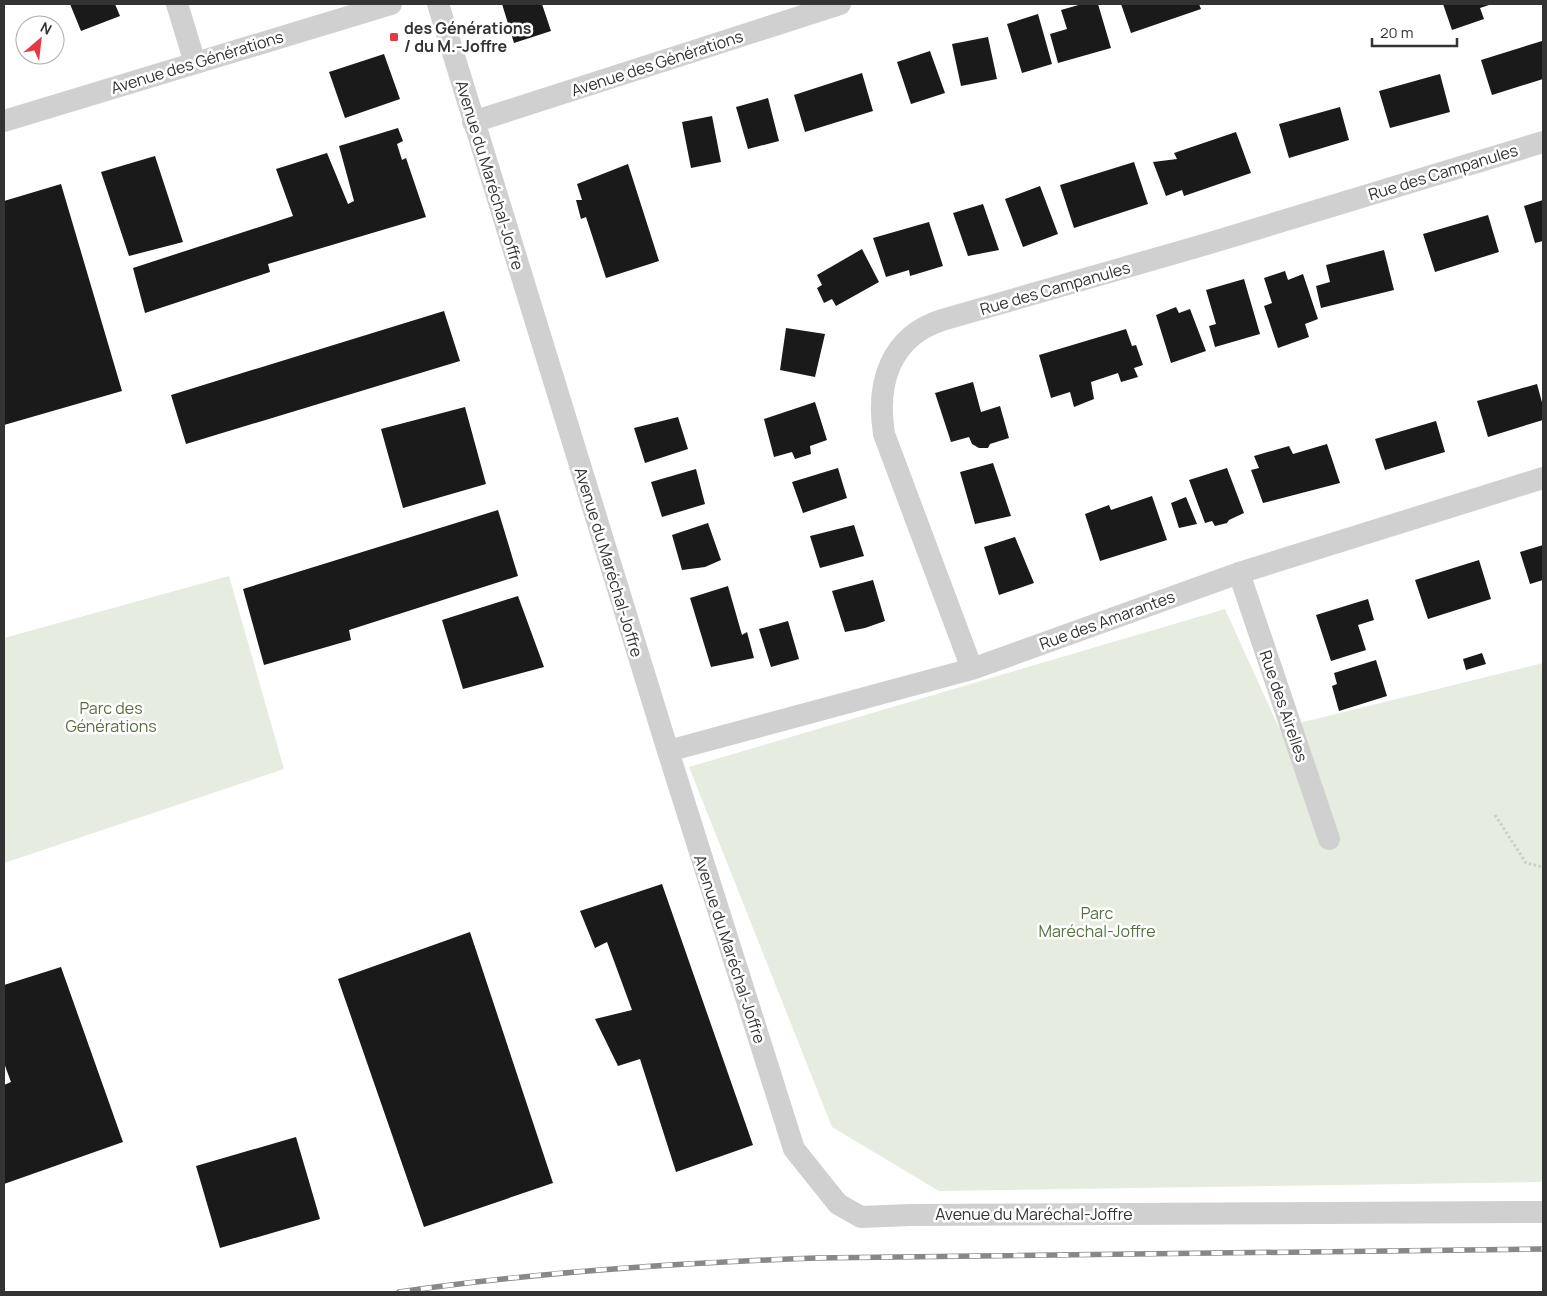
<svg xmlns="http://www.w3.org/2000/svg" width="1547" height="1296" font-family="Manrope,sans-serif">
<rect width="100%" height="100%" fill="#fff"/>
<path fill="#e6ecdf" d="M 229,576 L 284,769 L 4,863 L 4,638 Z
M 1225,609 L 1279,728 L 1543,663 L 1543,1182 L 939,1191 L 832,1127 L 689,767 Z"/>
<path fill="#1a1a1a" d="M 70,4 L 115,4 L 120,16 L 81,31 Z
M 502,4 L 542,4 L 551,31 L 514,43 Z
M 1082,4 L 1098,4 L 1111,48 L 1058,63 L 1050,34 L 1067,29 L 1061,10 Z
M 1121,4 L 1199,4 L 1201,9 L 1131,33 Z
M 1443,4 L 1492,4 L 1480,8 L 1484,19 L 1452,30 Z
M 1038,14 L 1052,64 L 1022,73 L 1007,24 Z
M 988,37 L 997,79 L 961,86 L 952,44 Z
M 1542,41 L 1543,46 L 1543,79 L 1492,95 L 1481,60 Z
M 930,51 L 945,93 L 911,104 L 897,62 Z
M 384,54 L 400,99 L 345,118 L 329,72 Z
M 862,73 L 873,111 L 805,132 L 794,95 Z
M 1440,74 L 1450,112 L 1390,128 L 1379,91 Z
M 768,98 L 779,141 L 748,149 L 736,107 Z
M 1340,107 L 1349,140 L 1289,158 L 1279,124 Z
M 712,116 L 721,162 L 691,168 L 682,122 Z
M 398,128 L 403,141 L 397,144 L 402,160 L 406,158 L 426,217 L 268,264 L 270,272 L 145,313 L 133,268 L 293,216 L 276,169 L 327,153 L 348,204 L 354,201 L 339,146 Z
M 1236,132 L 1251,173 L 1184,196 L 1182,190 L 1166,196 L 1153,162 L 1177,159 L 1174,153 Z
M 155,156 L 183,242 L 129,256 L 101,172 Z
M 1134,162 L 1148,204 L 1074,228 L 1060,185 Z
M 628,164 L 659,261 L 606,278 L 586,217 L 581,219 L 576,200 L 582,200 L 577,184 Z
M 61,184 L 122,391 L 4,425 L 4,201 Z
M 1040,186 L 1058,234 L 1023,247 L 1005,199 Z
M 1543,200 L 1543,241 L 1535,243 L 1524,206 Z
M 983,204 L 999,250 L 968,256 L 953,213 Z
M 1488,215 L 1499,252 L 1435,272 L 1423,234 Z
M 929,222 L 943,266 L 910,276 L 909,270 L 886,277 L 873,238 Z
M 862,249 L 879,282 L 836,306 L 832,299 L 824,303 L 817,288 L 822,285 L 817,275 Z
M 1384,250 L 1394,290 L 1321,308 L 1316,286 L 1330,282 L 1326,265 Z
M 1285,271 L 1288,280 L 1303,274 L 1318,319 L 1305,324 L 1309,337 L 1278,348 L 1264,306 L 1272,303 L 1264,278 Z
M 1244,279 L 1260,334 L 1215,347 L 1209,326 L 1216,324 L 1206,290 Z
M 1176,307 L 1179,313 L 1190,309 L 1206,351 L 1171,363 L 1156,315 Z
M 444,311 L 460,361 L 186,444 L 171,395 Z
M 786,328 L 825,334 L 815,377 L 780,370 Z
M 1126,329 L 1132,346 L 1136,345 L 1143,365 L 1134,368 L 1138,377 L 1121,382 L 1118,373 L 1091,382 L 1094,399 L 1074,407 L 1070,392 L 1051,398 L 1039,355 Z
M 973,382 L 981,412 L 1000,406 L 1009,438 L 990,444 L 988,448 L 979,448 L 972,444 L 969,437 L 951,442 L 935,393 Z
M 1537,384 L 1543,406 L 1543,420 L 1488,437 L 1477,401 Z
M 815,402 L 827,440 L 810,446 L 811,454 L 795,459 L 792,452 L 774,457 L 764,419 Z
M 465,407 L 486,484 L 403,508 L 381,429 Z
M 678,417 L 688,449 L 645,463 L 634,428 Z
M 1436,421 L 1445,452 L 1385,470 L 1375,439 Z
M 1327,444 L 1340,483 L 1263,503 L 1251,470 L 1259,468 L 1254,456 L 1289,446 L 1293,454 Z
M 993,463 L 1011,516 L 975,524 L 960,472 Z
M 838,468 L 847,498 L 803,513 L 792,482 Z
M 1227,468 L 1244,513 L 1229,520 L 1227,523 L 1215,526 L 1212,521 L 1205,523 L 1189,480 Z
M 696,469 L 705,504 L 662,517 L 651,482 Z
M 1152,496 L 1167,540 L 1100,561 L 1085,514 L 1109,505 L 1111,510 Z
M 1186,497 L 1197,524 L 1179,528 L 1171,503 Z
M 498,510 L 518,576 L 349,630 L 351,640 L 264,665 L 243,589 Z
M 708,523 L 721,560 L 705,567 L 682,570 L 672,535 Z
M 854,525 L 864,556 L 820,568 L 810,536 Z
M 1015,537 L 1034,583 L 999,595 L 984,547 Z
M 1543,545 L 1543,580 L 1530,584 L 1520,552 Z
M 1479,560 L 1491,599 L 1428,619 L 1415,580 Z
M 873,580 L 885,621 L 865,628 L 845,632 L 832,591 Z
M 728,586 L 742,635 L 747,632 L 754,658 L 711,667 L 690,598 Z
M 518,596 L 544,667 L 463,689 L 442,620 Z
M 1368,599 L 1374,620 L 1358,625 L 1366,650 L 1331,661 L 1316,615 Z
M 788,621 L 799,659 L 771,667 L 759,629 Z
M 1482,653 L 1486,664 L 1466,670 L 1463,659 Z
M 1376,660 L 1387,696 L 1339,711 L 1332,686 L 1337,684 L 1334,673 Z
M 662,884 L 753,1145 L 676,1172 L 640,1059 L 618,1066 L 595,1019 L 632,1010 L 607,942 L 595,948 L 580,911 Z
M 470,932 L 553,1183 L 424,1227 L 338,979 Z
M 61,967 L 123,1142 L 4,1184 L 4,1085 L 11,1082 L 4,1063 L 4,985 Z
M 296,1137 L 320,1219 L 220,1248 L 196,1166 Z"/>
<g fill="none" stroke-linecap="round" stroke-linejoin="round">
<path stroke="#cdcdcd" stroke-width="3" stroke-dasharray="2.5 2.5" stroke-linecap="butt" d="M 1495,815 L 1526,863 L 1543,867"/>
<path stroke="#d0d0d0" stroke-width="22" d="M 177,4 L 195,63
M 438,4 L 668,751 L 794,1149 L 838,1204 L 861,1217 L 910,1215 L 1543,1212
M 4,121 L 391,4
M 473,122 L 840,4
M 1239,573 L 1329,839
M 972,669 L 884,434 C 876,383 890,337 942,320 L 1200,246 L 1543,142
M 668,751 L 972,669 L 1239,573 L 1543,478"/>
<g stroke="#888" stroke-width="5.5">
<path id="rail" d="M 399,1292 C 537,1272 676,1263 816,1258 L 1543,1249"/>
</g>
<use href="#rail" stroke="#fff" stroke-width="4" stroke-dasharray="11" stroke-linecap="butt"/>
</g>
<rect fill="#e63946" stroke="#fff" stroke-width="2" x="389" y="32" width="10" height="10" rx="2.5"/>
<g text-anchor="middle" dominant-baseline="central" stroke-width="5" stroke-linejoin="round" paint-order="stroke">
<g font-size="16" font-weight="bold" fill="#333" stroke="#fff" text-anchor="start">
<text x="404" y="28">des Générations<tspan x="404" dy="18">/ du M.-Joffre</tspan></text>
</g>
<g font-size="16" fill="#333" stroke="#fff">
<text transform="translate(197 62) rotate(-17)">Avenue des Générations</text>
<text transform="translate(657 63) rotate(-18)">Avenue des Générations</text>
<text transform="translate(1443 172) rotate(-17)">Rue des Campanules</text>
<text transform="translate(490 175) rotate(73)">Avenue du Maréchal-Joffre</text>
<text transform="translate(1055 288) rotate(-16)">Rue des Campanules</text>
<text transform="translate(609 562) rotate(73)">Avenue du Maréchal-Joffre</text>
<text transform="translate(1107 620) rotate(-20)">Rue des Amarantes</text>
<text transform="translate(1284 706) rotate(71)">Rue des Airelles</text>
<text transform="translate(730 949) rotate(72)">Avenue du Maréchal-Joffre</text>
<text x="1034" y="1214">Avenue du Maréchal-Joffre</text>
</g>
<g font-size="16" fill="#56703f" stroke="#fff">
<text x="111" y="708">Parc des<tspan x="111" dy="18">Générations</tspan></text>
<text x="1097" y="913">Parc<tspan x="1097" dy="18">Maréchal-Joffre</tspan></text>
</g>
</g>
<rect width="1547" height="1296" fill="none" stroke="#333333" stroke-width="10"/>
<g transform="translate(40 40) rotate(28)"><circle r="24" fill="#ffffff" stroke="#adadad"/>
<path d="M0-4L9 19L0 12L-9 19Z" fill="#e63946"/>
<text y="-8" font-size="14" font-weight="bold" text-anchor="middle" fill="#333333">N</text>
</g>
<path d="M1372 38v8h85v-8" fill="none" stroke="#333333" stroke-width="2.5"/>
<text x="1380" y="38" font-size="15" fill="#333333" stroke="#ffffff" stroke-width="4" paint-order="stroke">20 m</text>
</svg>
